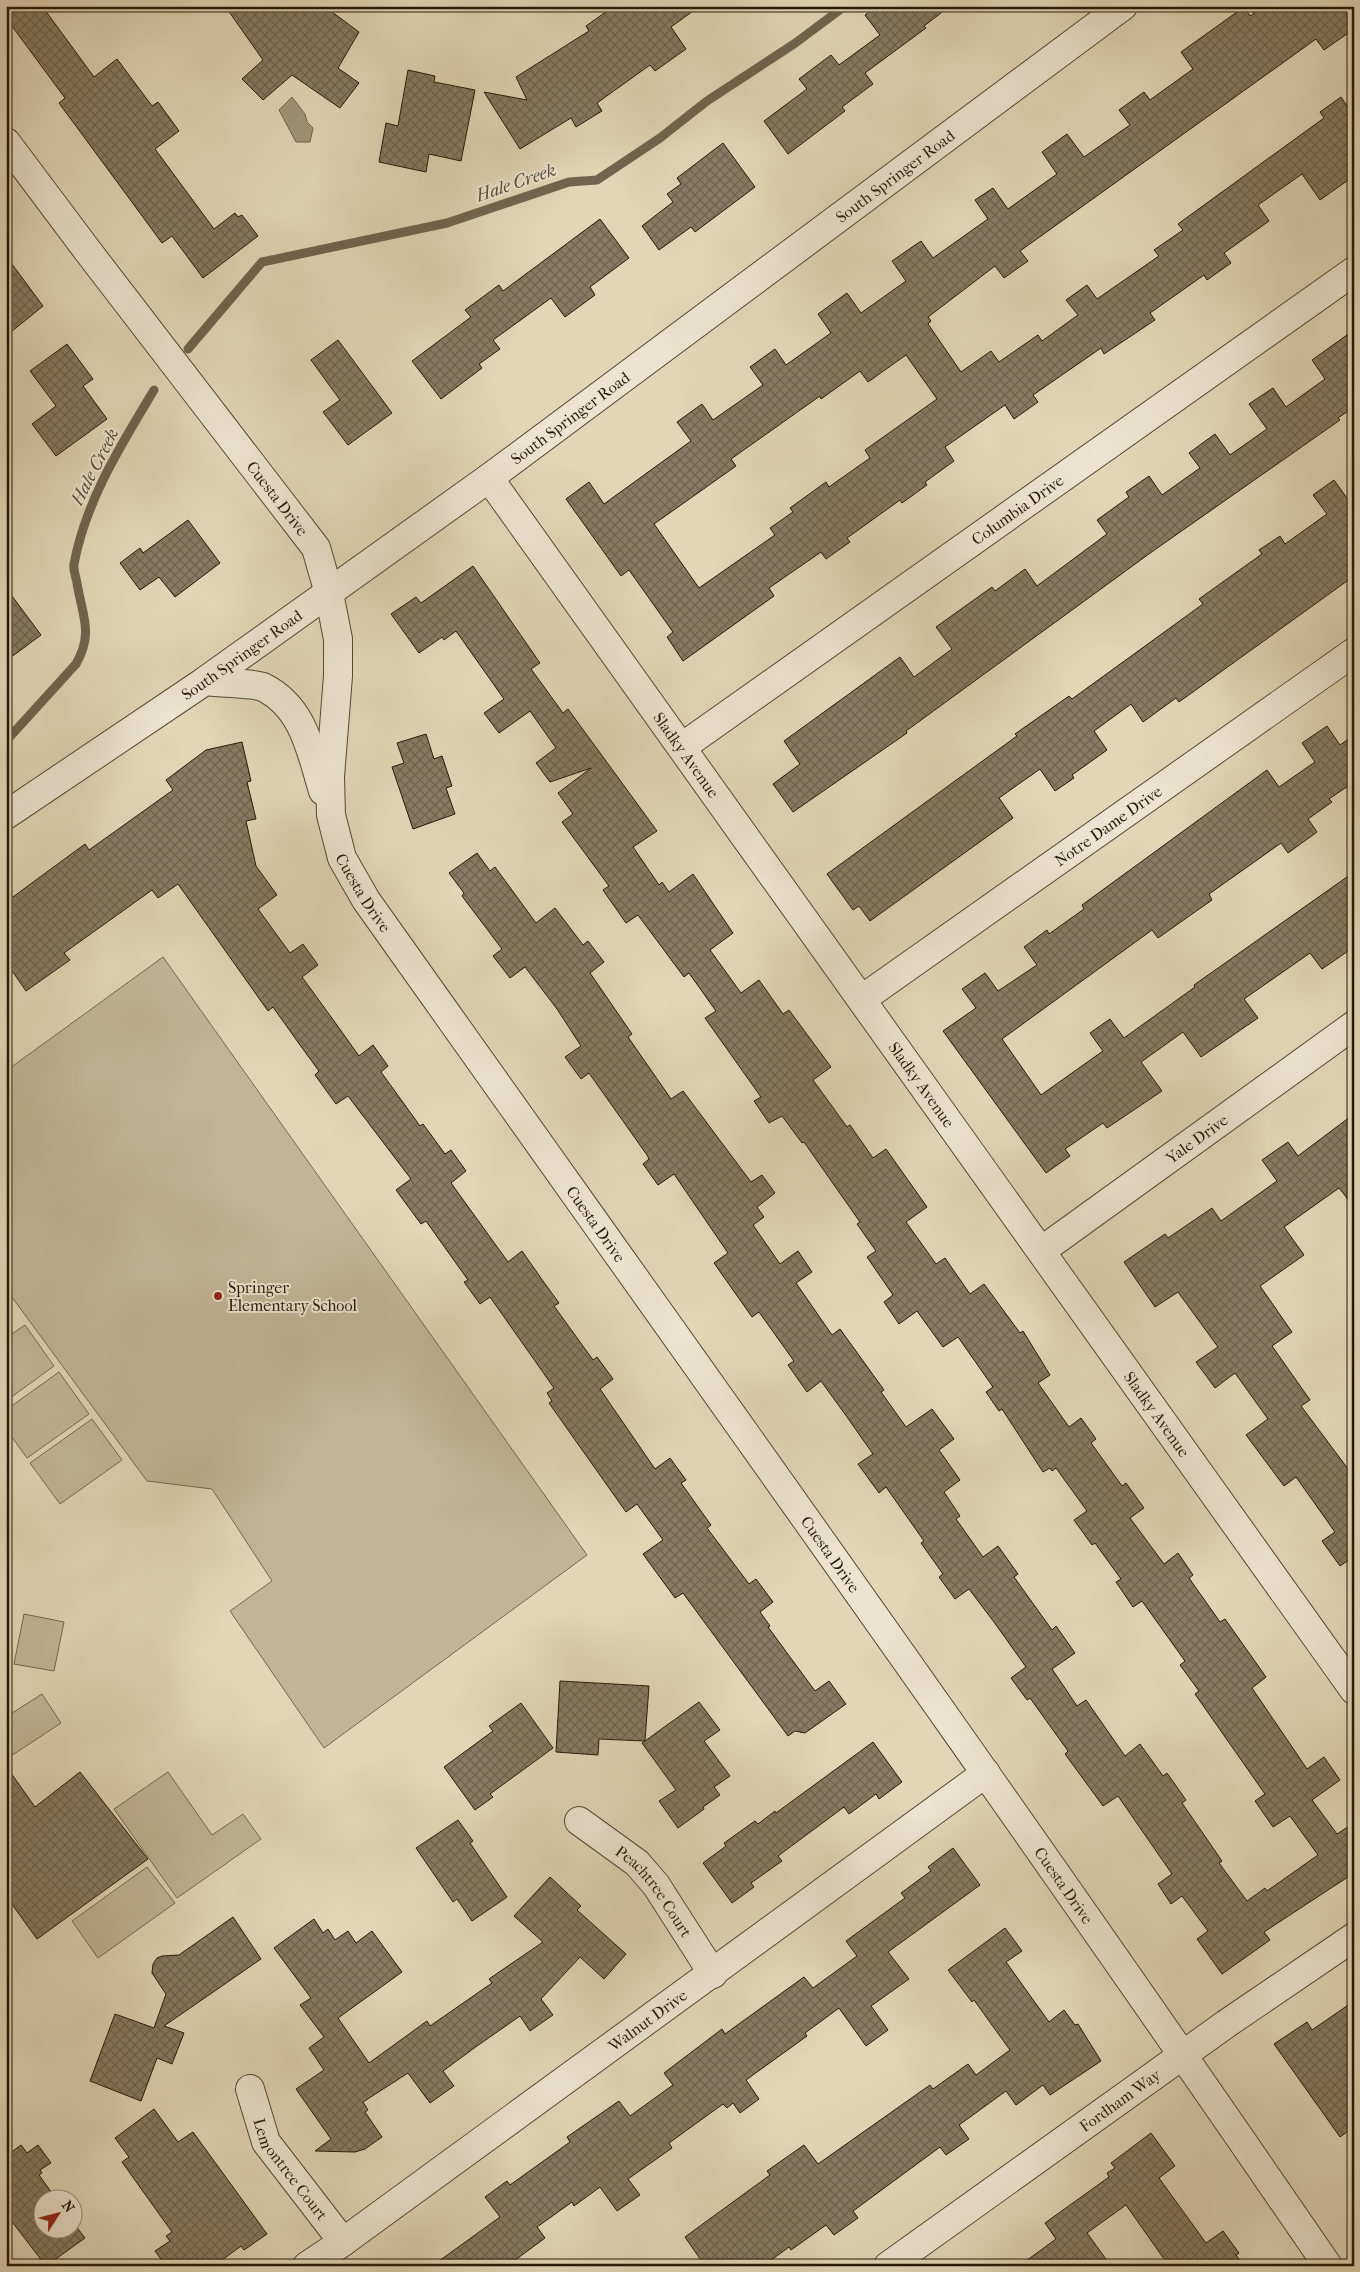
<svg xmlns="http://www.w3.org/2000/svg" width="1360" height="2272" font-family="'IM FELL French Canon',serif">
<defs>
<pattern id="building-cross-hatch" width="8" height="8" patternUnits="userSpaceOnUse" patternTransform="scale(1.25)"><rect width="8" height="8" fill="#877b63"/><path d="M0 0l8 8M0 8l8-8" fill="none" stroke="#6e6450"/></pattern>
</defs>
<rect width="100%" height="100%" fill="#e2d6b7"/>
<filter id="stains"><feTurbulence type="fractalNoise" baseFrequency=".004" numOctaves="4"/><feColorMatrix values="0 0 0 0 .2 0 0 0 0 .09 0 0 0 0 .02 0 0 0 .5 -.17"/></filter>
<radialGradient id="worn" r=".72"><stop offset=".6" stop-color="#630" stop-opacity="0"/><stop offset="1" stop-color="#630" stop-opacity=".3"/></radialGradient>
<path fill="#c2b699" stroke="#746850" d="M 163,957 L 587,1555 L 324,1748 L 230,1611 L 272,1581 L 212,1489 L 147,1481 L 6,1289 L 6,1071 Z
M 25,1325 L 54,1366 L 6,1401 L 6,1338 Z
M 59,1372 L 89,1414 L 27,1458 L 6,1429 L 6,1410 Z
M 92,1419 L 122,1460 L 60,1504 L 30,1463 Z
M 24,1614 L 64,1622 L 54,1671 L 14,1664 Z
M 42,1694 L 61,1723 L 8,1758 L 6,1717 Z
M 168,1772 L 212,1835 L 243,1814 L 261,1839 L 177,1898 L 114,1809 Z
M 147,1867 L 175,1903 L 98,1958 L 72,1921 Z"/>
<path fill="#a2967c" stroke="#70644e" d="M 292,97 L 305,114 L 307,122 L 313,128 L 310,142 L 296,142 L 279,110 Z"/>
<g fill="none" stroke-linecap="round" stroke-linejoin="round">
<path stroke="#70644e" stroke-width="9" d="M 188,349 L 262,262 L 447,223 L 569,182 L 597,180 L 660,138 L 707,101 L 794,44 L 845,6
M 6,741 L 76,664 C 94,633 82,615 77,583 C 76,577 73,570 74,564 C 86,500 121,445 154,390"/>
</g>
<path fill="url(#building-cross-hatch)" stroke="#251908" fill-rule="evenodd" d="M 6,6 L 42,6 L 94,77 L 117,59 L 152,106 L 158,102 L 179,131 L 155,149 L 214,229 L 235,213 L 238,217 L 242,215 L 258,236 L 203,278 L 172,236 L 162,243 L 59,103 L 65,98 L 6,18 Z
M 225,6 L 324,6 L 359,32 L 338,68 L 359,83 L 340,108 L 292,75 L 263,100 L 242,79 L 263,60 Z
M 614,6 L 700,6 L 671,27 L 686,49 L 655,71 L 650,65 L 597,103 L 602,111 L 576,127 L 571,118 L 520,149 L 484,92 L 527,100 L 516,77 L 589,31 L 586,26 Z
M 877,6 L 950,6 L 924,26 L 926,28 L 865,73 L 873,84 L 842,107 L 845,111 L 788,154 L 764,121 L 807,89 L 799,79 L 831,55 L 839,65 L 880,35 L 865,15 Z
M 1264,6 L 1354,6 L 1354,29 L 1324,50 L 1316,39 L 1020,251 L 1028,261 L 1004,278 L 995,266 L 928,317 L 931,321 L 928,324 L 961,372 L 991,351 L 999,362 L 1038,335 L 1042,341 L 1078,315 L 1066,300 L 1087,285 L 1097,299 L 1159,256 L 1154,250 L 1183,230 L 1178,224 L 1324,118 L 1320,112 L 1341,97 L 1354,116 L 1354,176 L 1320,200 L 1302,174 L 1258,205 L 1269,221 L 1224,253 L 1231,263 L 1207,280 L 1204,275 L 1150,313 L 1155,320 L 1104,354 L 1101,348 L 1033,395 L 1038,402 L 1014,419 L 1005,405 L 945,447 L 954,461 L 925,482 L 927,485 L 902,503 L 900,500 L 847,538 L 850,542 L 826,559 L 821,552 L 769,588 L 774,596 L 683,661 L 667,637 L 673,632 L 629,570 L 621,576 L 566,499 L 589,482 L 604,504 L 691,441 L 677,422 L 702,404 L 713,420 L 763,385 L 750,367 L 775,349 L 786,365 L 831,333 L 818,314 L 847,293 L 861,313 L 906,281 L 892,261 L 921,241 L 933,258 L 988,219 L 975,200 L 993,188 L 1008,209 L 1057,174 L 1042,152 L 1067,134 L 1084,157 L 1130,125 L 1119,110 L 1144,92 L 1150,100 L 1193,69 L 1181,52 L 1244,7 L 1250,16 ZM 906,355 L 937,399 L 865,450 L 870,458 L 829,487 L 826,482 L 790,508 L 793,512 L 770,528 L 775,535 L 699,588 L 654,524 L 736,466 L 731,459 L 820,396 L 821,399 L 860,371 L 868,382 Z
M 408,70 L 435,76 L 434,82 L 475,90 L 461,161 L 429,154 L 426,172 L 379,162 L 386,123 L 398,126 Z
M 723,143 L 755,187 L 695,232 L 691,227 L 659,250 L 642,226 L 673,202 L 667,194 L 681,184 L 677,178 Z
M 600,219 L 629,258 L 590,287 L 595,295 L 565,317 L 551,298 L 493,340 L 500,349 L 479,364 L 482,368 L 441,399 L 412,361 L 471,317 L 465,310 L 499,285 L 503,291 Z
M 6,256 L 43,306 L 6,336 Z
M 1354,330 L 1354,407 L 1338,418 L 1340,420 L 1153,551 L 906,731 L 907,733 L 793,812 L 773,784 L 800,764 L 784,741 L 900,657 L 914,677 L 952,649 L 936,627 L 992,587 L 995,591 L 1025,569 L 1037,586 L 1107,534 L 1097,520 L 1129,497 L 1126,492 L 1149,476 L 1162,495 L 1200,468 L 1189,453 L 1215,434 L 1230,455 L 1267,429 L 1249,404 L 1273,388 L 1286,407 L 1325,379 L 1312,360 Z
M 338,340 L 392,413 L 348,445 L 323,412 L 340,400 L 311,360 Z
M 67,344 L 93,379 L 83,386 L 107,419 L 56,456 L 32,424 L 56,406 L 30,371 Z
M 1334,480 L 1354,508 L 1354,576 L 1179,702 L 1176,698 L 1143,722 L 1131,704 L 1094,731 L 1107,750 L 1072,775 L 1074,778 L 1055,791 L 1040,769 L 999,798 L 1013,818 L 870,921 L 859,906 L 853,910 L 827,874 L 1017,736 L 1015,734 L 1069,696 L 1072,699 L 1203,604 L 1199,599 L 1262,554 L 1259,550 L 1280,536 L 1285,544 L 1327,514 L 1313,495 Z
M 188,520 L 220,563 L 175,597 L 159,577 L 140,590 L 120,563 L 140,548 L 143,553 Z
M 473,566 L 540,663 L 531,669 L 563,713 L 568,709 L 657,831 L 633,847 L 659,885 L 662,882 L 669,892 L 693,874 L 733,933 L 710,950 L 741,993 L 759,980 L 783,1014 L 789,1010 L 831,1067 L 813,1080 L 847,1127 L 850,1125 L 873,1158 L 886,1149 L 927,1207 L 906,1222 L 936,1264 L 945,1258 L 970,1294 L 984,1284 L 1020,1333 L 1023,1331 L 1050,1375 L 1038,1383 L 1069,1427 L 1081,1418 L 1096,1439 L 1091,1443 L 1122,1486 L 1126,1483 L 1144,1508 L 1130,1518 L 1164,1564 L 1178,1553 L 1193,1575 L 1189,1578 L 1220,1622 L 1225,1619 L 1266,1677 L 1252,1688 L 1307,1769 L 1324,1757 L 1340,1780 L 1312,1800 L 1337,1834 L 1354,1823 L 1354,1873 L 1264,1932 L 1270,1940 L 1222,1974 L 1197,1939 L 1208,1931 L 1182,1896 L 1171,1904 L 1158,1884 L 1172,1874 L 1118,1796 L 1103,1806 L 1065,1754 L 1068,1751 L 1030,1698 L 1027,1700 L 1011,1678 L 1026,1667 L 994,1622 L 969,1589 L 955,1599 L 939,1577 L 943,1574 L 921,1543 L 924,1541 L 886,1487 L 879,1493 L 858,1464 L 873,1454 L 847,1417 L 821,1381 L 807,1392 L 788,1365 L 794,1361 L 759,1312 L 752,1317 L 714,1263 L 728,1253 L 674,1174 L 658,1185 L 643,1164 L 649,1159 L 647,1155 L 589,1073 L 581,1079 L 565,1057 L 581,1046 L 557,1009 L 525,967 L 510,978 L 493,956 L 502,949 L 462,896 L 464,893 L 449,873 L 477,853 L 490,871 L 495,867 L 536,923 L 555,908 L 583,945 L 588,941 L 604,962 L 590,973 L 632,1034 L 628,1037 L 671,1099 L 683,1091 L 751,1182 L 762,1175 L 775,1193 L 757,1207 L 764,1217 L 753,1225 L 780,1264 L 798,1251 L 812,1272 L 796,1283 L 832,1335 L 840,1329 L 884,1390 L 881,1392 L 906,1427 L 932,1409 L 954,1439 L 939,1450 L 960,1480 L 944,1492 L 960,1516 L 956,1519 L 983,1557 L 998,1546 L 1018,1574 L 1014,1577 L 1029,1598 L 1052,1630 L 1056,1626 L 1075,1653 L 1052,1669 L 1077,1706 L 1086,1700 L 1125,1756 L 1140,1744 L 1163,1776 L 1167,1773 L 1186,1800 L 1182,1803 L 1222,1861 L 1219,1863 L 1247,1901 L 1265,1888 L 1267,1891 L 1318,1855 L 1290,1816 L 1273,1827 L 1255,1801 L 1265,1794 L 1195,1694 L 1199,1691 L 1180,1665 L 1185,1661 L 1142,1601 L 1133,1607 L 1116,1582 L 1121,1579 L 1095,1543 L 1092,1545 L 1074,1520 L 1087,1511 L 1056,1468 L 1052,1471 L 1050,1468 L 1043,1472 L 1002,1409 L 999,1411 L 986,1392 L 993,1387 L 958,1337 L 943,1347 L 917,1311 L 899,1324 L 884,1302 L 893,1295 L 867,1257 L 876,1251 L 857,1224 L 860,1222 L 804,1142 L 802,1143 L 782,1116 L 769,1123 L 754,1101 L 761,1097 L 705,1018 L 716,1011 L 689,973 L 684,977 L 638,915 L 626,923 L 603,890 L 609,886 L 562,822 L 573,814 L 558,793 L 591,768 L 550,782 L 536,763 L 556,748 L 530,711 L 499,733 L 484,713 L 504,699 L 456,631 L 444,640 L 442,637 L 419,653 L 391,614 L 416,597 L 421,603 Z
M 6,588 L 41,635 L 6,661 Z
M 1327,726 L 1340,745 L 1354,735 L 1354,782 L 1329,799 L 1332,802 L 1308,819 L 1317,832 L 1288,853 L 1281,843 L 1209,894 L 1212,900 L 1158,938 L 1152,930 L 1002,1039 L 1041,1095 L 1103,1051 L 1090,1033 L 1110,1019 L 1124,1038 L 1195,987 L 1194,985 L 1354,872 L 1354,947 L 1322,969 L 1310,953 L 1244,999 L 1258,1018 L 1201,1057 L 1183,1032 L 1141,1062 L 1162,1091 L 1107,1128 L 1103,1123 L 1065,1149 L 1070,1156 L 1046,1173 L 943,1031 L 976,1008 L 962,989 L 985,973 L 998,991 L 1037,965 L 1024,947 L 1047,930 L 1049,934 L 1084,909 L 1082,905 L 1267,770 L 1279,787 L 1315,762 L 1302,743 Z
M 426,734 L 434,759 L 442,756 L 452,786 L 446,788 L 455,814 L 413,829 L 392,767 L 404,763 L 397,743 Z
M 242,742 L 251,781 L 247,782 L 256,819 L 246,821 L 256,866 L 277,895 L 258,909 L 290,953 L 303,944 L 318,965 L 302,977 L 334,1021 L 359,1056 L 373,1045 L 388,1066 L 381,1072 L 420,1126 L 423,1124 L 445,1154 L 451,1150 L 466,1171 L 451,1183 L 508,1262 L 522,1251 L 543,1281 L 559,1303 L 554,1306 L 593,1360 L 597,1357 L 613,1379 L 600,1389 L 655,1469 L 670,1458 L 686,1480 L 681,1483 L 711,1525 L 707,1528 L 749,1584 L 756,1579 L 773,1602 L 760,1612 L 770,1626 L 768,1627 L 815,1691 L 829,1681 L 846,1704 L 805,1733 L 795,1731 L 788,1736 L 683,1593 L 675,1598 L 643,1554 L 663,1540 L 637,1504 L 626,1512 L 549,1403 L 552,1401 L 547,1393 L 554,1388 L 490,1297 L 480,1304 L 464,1282 L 468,1280 L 426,1221 L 421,1224 L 396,1190 L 411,1179 L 348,1096 L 336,1104 L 315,1075 L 319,1071 L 300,1045 L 273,1007 L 268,1011 L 178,884 L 158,898 L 152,890 L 64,953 L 70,960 L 26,991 L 6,962 L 6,902 L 85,844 L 89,850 L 173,790 L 166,780 L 206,750 Z
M 1354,1114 L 1354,1207 L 1339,1188 L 1284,1227 L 1304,1255 L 1260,1286 L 1292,1332 L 1272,1346 L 1310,1400 L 1301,1406 L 1354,1477 L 1354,1559 L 1353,1557 L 1340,1566 L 1322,1541 L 1335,1532 L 1296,1477 L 1284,1486 L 1246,1435 L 1268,1419 L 1235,1373 L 1215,1388 L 1196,1362 L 1218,1347 L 1178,1292 L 1155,1307 L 1124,1262 L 1165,1234 L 1168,1238 L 1212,1208 L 1221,1221 L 1277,1181 L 1262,1160 L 1288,1142 L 1298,1156 Z
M 560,1681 L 649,1686 L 645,1741 L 699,1702 L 720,1730 L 704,1741 L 730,1776 L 714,1787 L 720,1795 L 703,1807 L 704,1809 L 678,1828 L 659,1801 L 676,1790 L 642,1743 L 645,1741 L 599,1739 L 598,1755 L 556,1752 Z
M 521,1703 L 553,1748 L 490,1794 L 493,1797 L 475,1810 L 444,1767 L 493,1731 L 489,1726 Z
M 873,1742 L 902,1782 L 879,1799 L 876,1794 L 849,1814 L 844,1807 L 778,1856 L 782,1861 L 751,1883 L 754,1887 L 732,1903 L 703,1863 L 726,1846 L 724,1843 L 755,1821 L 758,1824 L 775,1811 L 776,1813 Z
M 6,1766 L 35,1807 L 80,1772 L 148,1859 L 37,1939 L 6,1896 Z
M 458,1820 L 473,1841 L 470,1843 L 507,1897 L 472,1921 L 457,1899 L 453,1902 L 416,1848 Z
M 953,1848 L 980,1885 L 888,1952 L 909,1979 L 871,2006 L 888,2030 L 866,2046 L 839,2008 L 805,2033 L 807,2036 L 746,2080 L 759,2099 L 740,2113 L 733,2103 L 727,2108 L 723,2104 L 669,2143 L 672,2148 L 628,2179 L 640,2195 L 617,2211 L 600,2187 L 574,2206 L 572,2202 L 537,2227 L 545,2238 L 507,2266 L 432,2266 L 500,2217 L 485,2197 L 507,2181 L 510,2185 L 570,2142 L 567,2137 L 619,2101 L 630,2116 L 673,2085 L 664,2073 L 722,2029 L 725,2034 L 804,1977 L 813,1988 L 857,1956 L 846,1941 L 905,1898 L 901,1893 L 931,1871 L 928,1867 Z
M 550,1877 L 581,1906 L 577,1910 L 626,1954 L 604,1979 L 580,1957 L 541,1999 L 553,2015 L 530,2031 L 520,2016 L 477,2046 L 443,2071 L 454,2086 L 430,2103 L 408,2073 L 363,2102 L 368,2110 L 365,2112 L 382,2137 L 365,2149 L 355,2152 L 315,2151 L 331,2139 L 296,2089 L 324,2070 L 309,2048 L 324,2037 L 300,2005 L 311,1998 L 274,1948 L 314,1919 L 323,1933 L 328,1929 L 335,1940 L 348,1931 L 356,1943 L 372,1931 L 402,1972 L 338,2018 L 369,2063 L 427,2021 L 430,2026 L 492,1983 L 489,1979 L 543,1942 L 514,1916 Z
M 233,1917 L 261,1959 L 164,2026 L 184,2033 L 172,2064 L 157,2058 L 141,2101 L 90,2081 L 115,2014 L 154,2028 L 166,1994 L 152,1973 L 153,1964 L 157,1958 L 162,1956 L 179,1955 Z
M 1005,1928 L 1022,1951 L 1006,1962 L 1049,2022 L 1064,2010 L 1075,2025 L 1078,2024 L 1101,2061 L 1050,2095 L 1043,2085 L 1016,2105 L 1006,2091 L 959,2125 L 969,2139 L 946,2155 L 940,2147 L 853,2211 L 858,2218 L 834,2235 L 826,2225 L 791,2250 L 789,2247 L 763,2266 L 705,2266 L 685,2237 L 770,2175 L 767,2171 L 804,2145 L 818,2164 L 930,2085 L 933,2089 L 968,2064 L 976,2075 L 1010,2050 L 974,2000 L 972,2002 L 948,1970 Z
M 1354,2001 L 1354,2127 L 1340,2137 L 1274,2044 L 1307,2022 L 1312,2030 Z
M 154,2109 L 178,2142 L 193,2132 L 267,2234 L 244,2250 L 241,2246 L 214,2266 L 166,2266 L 155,2251 L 170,2241 L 166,2236 L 172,2232 L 122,2162 L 129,2157 L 115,2138 Z
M 1151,2133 L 1175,2166 L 1159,2178 L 1206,2243 L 1223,2231 L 1239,2253 L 1236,2255 L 1244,2266 L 1169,2266 L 1126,2205 L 1087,2233 L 1111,2266 L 1019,2266 L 1056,2239 L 1045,2223 L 1109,2177 L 1107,2173 L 1115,2168 L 1111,2163 Z
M 21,2145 L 27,2153 L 38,2145 L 51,2163 L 40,2170 L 42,2173 L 39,2175 L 57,2200 L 42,2200 L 42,2230 L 72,2230 L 72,2221 L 85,2238 L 46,2266 L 6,2214 L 6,2156 Z"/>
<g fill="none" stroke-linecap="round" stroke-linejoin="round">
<g stroke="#544834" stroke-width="30">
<g id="minor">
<path id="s1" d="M 6,142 L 87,250 L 316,548 L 329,593 L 338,639 L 338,676 L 330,777 L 331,815 L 342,858 L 366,900 C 688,1354 1013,1806 1328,2266"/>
<path id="s2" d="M 489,478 L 1354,1690"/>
<path d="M 205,681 C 217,683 253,683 263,687 C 304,707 311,752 323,791"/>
<path id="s3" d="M 682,747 L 1354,271"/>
<path id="s4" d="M 6,815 L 205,681 L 489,478 L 1123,6"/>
<path id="s5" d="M 862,999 L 1354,652"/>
<path id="s6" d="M 1041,1251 L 1354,1025"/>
<path id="s7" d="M 579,1821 L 637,1863 L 656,1885 L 713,1974"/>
<path id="s8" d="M 250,2089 L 266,2142 L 343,2242"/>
<path id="s9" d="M 307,2266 L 343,2242 L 986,1773"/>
<path id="s10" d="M 888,2266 L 1226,2024 L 1354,1937"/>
</g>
</g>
<use href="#minor" stroke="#ece4d0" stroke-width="28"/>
</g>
<circle fill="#8f2418" stroke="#ece4d0" stroke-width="2" cx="218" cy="1296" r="5"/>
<g text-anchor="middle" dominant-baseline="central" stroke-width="4" stroke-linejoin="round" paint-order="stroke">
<g font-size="16" fill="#251908" stroke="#ece4d0">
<text stroke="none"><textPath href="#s4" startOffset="1095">South Springer Road</textPath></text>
<text stroke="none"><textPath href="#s4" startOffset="690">South Springer Road</textPath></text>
<text stroke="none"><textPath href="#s1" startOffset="448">Cuesta Drive</textPath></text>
<text stroke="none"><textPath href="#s3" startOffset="411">Columbia Drive</textPath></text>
<text stroke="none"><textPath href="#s4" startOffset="285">South Springer Road</textPath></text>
<text stroke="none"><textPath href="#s2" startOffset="340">Sladky Avenue</textPath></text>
<text stroke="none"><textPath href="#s5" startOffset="301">Notre Dame Drive</textPath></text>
<text stroke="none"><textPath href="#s1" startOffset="866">Cuesta Drive</textPath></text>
<text stroke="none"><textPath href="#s2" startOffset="745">Sladky Avenue</textPath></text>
<text stroke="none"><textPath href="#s6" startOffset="192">Yale Drive</textPath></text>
<text stroke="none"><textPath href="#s1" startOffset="1271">Cuesta Drive</textPath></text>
<text stroke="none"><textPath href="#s2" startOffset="1150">Sladky Avenue</textPath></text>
<text stroke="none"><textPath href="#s1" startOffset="1676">Cuesta Drive</textPath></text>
<text stroke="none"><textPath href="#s1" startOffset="2081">Cuesta Drive</textPath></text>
<text stroke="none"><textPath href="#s7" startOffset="104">Peachtree Court</textPath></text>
<text stroke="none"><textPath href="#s9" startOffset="420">Walnut Drive</textPath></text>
<text stroke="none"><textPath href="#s10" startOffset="285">Fordham Way</textPath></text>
<text stroke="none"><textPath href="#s8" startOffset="91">Lemontree Court</textPath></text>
</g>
<g font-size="16" fill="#251908" stroke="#ece4d0" text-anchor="start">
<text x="228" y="1287">Springer<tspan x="228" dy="18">Elementary School</tspan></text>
</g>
<g font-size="18" font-style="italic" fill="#574b36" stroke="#ece4d0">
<text transform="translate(516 183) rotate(-19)">Hale Creek</text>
<text transform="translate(95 467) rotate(-63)">Hale Creek</text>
</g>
</g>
<rect width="1360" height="2272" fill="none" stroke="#e2d6b7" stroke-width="25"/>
<rect x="8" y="8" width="1345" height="2257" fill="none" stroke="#251908" stroke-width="2.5"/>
<rect x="12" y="12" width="1335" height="2247" fill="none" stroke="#251908"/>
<g transform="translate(58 2214) rotate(54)"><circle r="24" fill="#ece4d0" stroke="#9c9380"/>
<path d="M0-4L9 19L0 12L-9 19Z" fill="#8f2418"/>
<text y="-8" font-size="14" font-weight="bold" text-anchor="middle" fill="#251908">N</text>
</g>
<rect width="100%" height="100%" filter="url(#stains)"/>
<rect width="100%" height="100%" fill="url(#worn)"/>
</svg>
